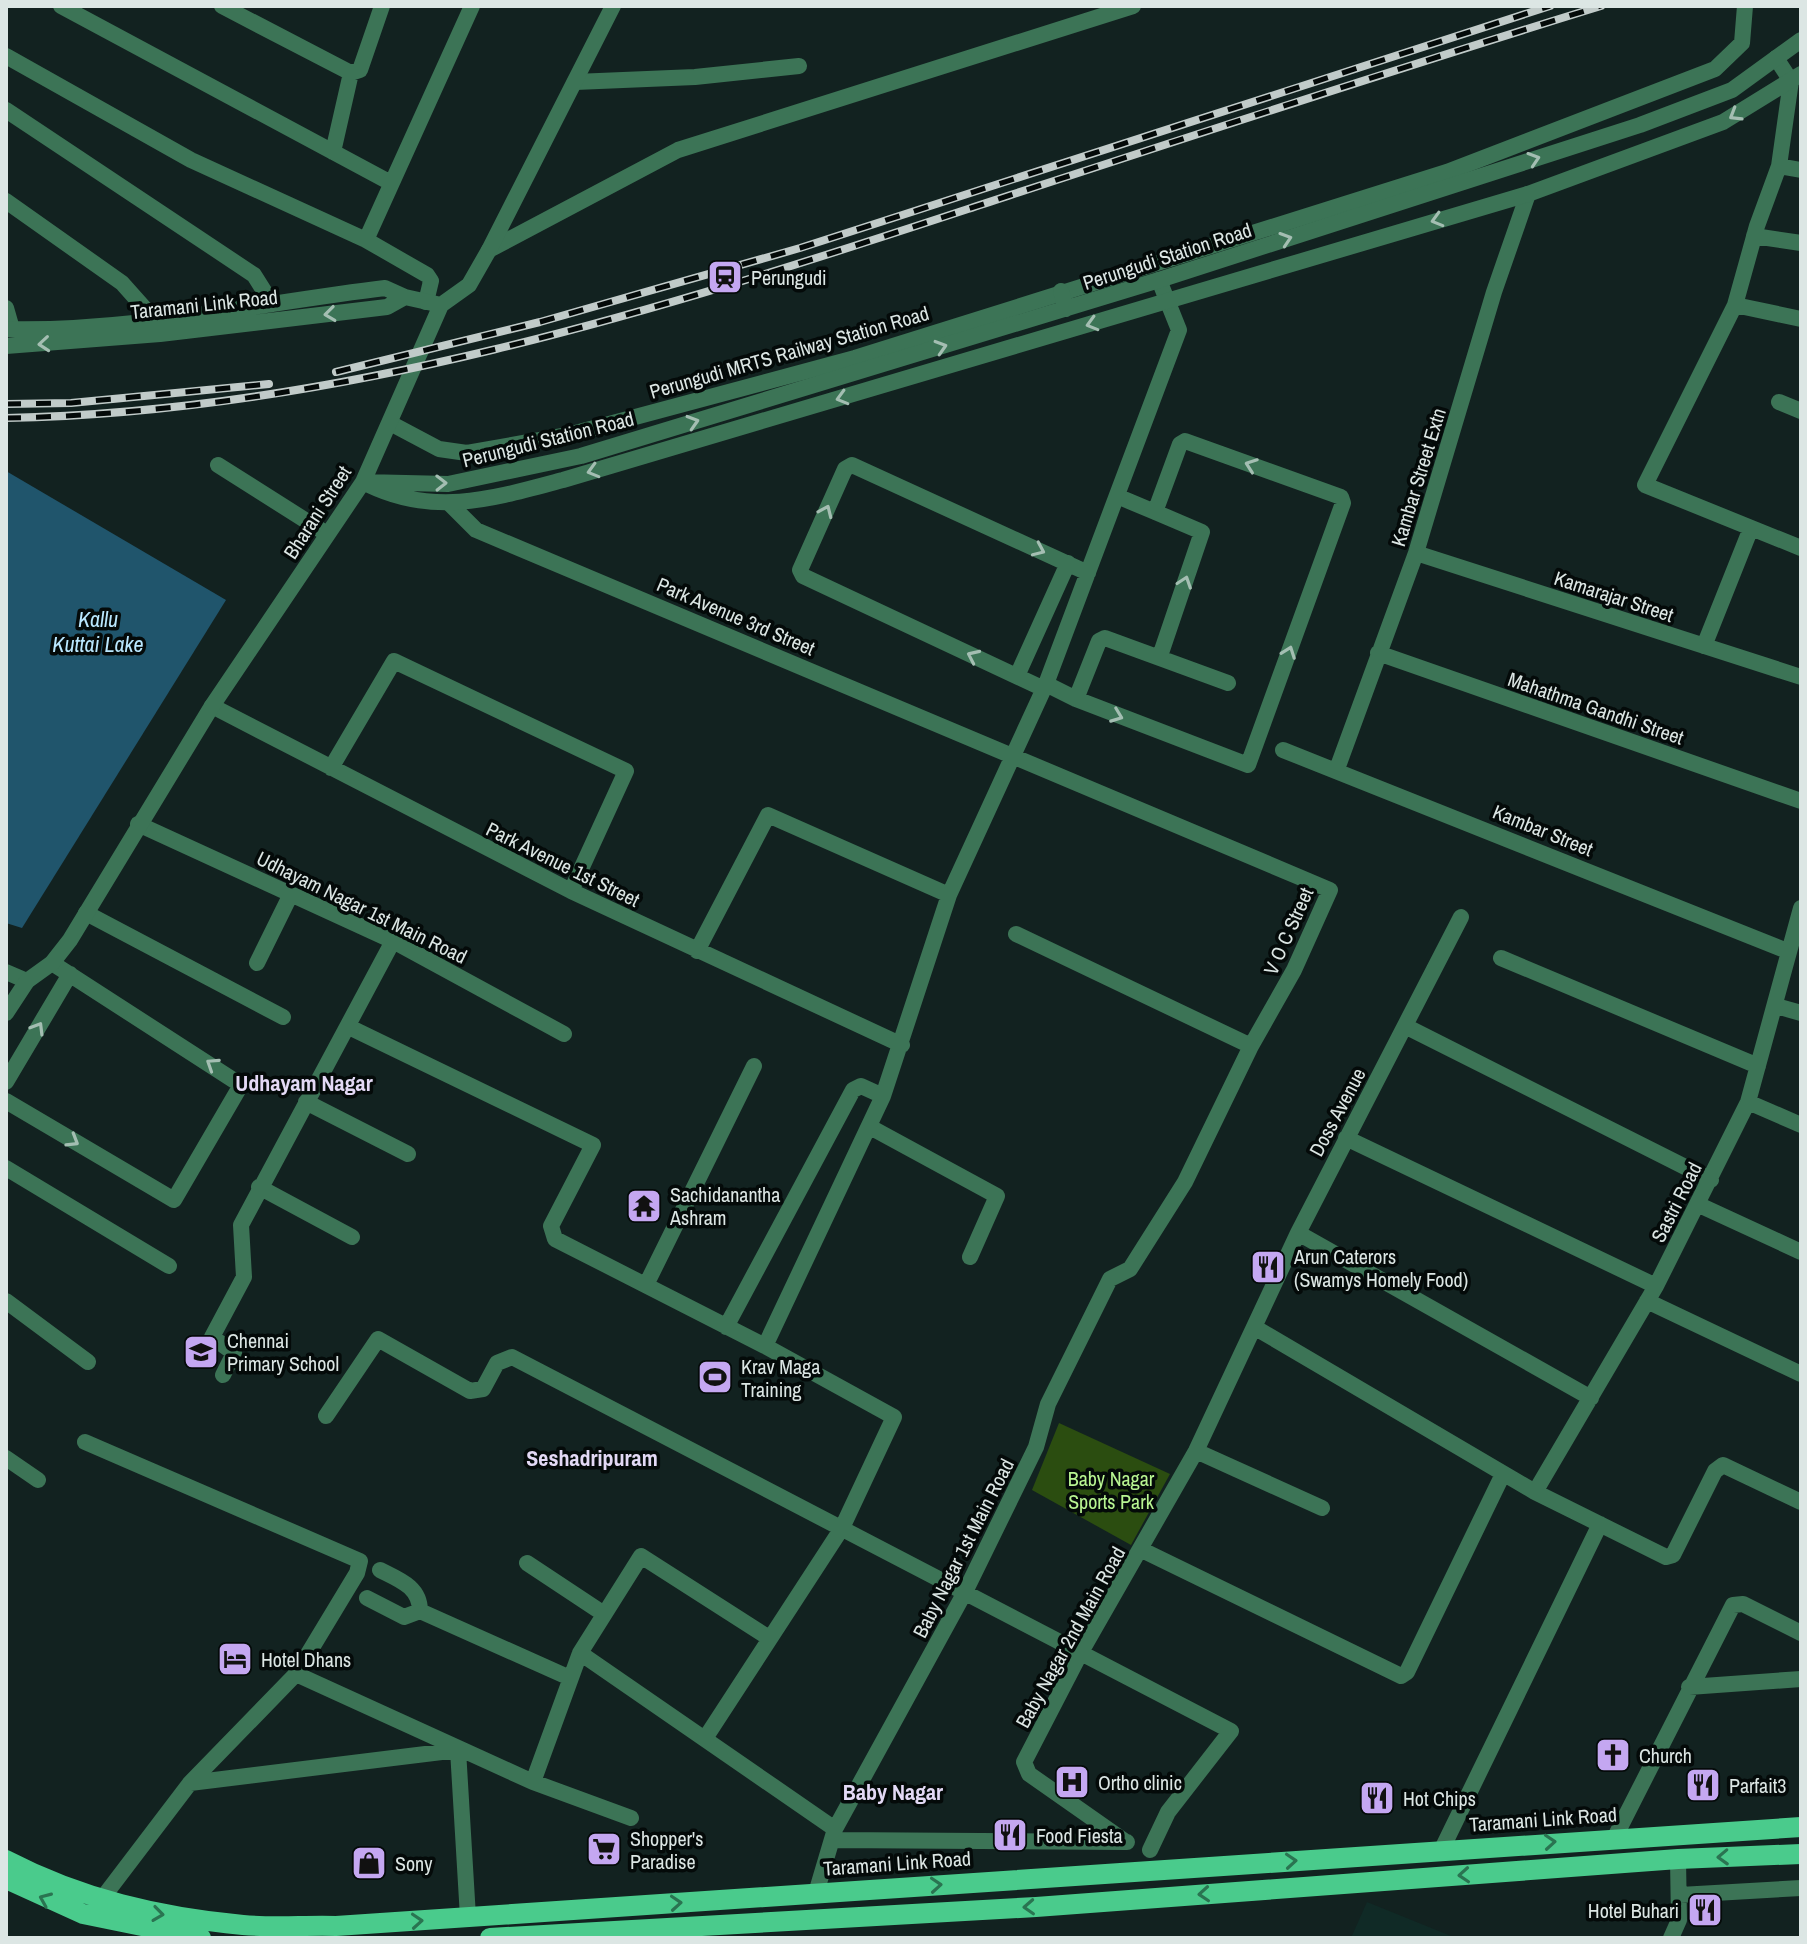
<svg xmlns="http://www.w3.org/2000/svg" width="1807" height="1944" font-family="'Archivo Narrow',sans-serif">
<rect width="100%" height="100%" fill="#122220"/>
<path fill="#102a26" d="M 1367,1902 L 1456,1938 L 1351,1938 Z"/>
<path fill="#2b4d10" d="M 1059,1423 L 1170,1474 L 1131,1545 L 1032,1490 Z"/>
<path fill="#20556c" d="M 6,471 L 226,600 L 22,928 L 6,923 Z"/>
<g fill="none" stroke-linecap="round" stroke-linejoin="round">
<path stroke="#3c7456" stroke-width="16" d="M 61,6 L 391,183
M 222,6 L 351,73 L 360,70 L 382,6
M 6,56 L 191,160 L 366,240 L 427,275 L 431,281 L 426,302
M 1776,58 L 1791,81 L 1779,166 L 1757,226 L 1735,305 L 1645,485 L 1801,548
M 575,82 L 695,77 L 799,66
M 6,110 L 254,275 L 271,302
M 333,152 L 351,73
M 1779,166 L 1801,170
M 6,201 L 122,283 L 155,320
M 1754,236 L 1801,243
M 366,240 L 472,6
M 489,250 L 678,150 L 1133,6
M 1735,305 L 1801,319
M 6,308 L 12,329
M 1779,402 L 1801,411
M 390,423 L 439,449 L 467,453 L 568,435 L 855,358 L 1447,172 L 1715,69 L 1742,43 L 1745,6
M 218,465 L 327,534
M 450,504 L 476,530 L 1330,890 L 1294,970 L 1251,1046 L 1185,1182 L 1130,1269 L 1110,1279 L 1048,1404 L 1036,1447 L 965,1592 L 835,1829 L 816,1893
M 1155,512 L 1202,532 L 1160,656
M 1416,553 L 1801,677
M 1704,646 L 1751,528
M 1378,653 L 1801,801
M 1017,676 L 1068,563
M 1046,684 L 1076,699 L 1248,765 L 1343,503 L 1341,497 L 1185,441 L 1180,444 L 1155,512 L 1117,496
M 1044,689 L 803,576 L 800,570 L 845,469 L 852,465 L 1088,573
M 1076,699 L 1099,641 L 1105,638 L 1228,683
M 212,706 L 571,891 L 902,1045
M 1283,750 L 1787,951
M 331,768 L 394,661 L 626,771 L 571,891
M 1337,769 L 1416,553 L 1494,292 L 1528,194
M 138,824 L 393,941 L 564,1034
M 86,913 L 283,1017
M 1016,934 L 1251,1046
M 697,951 L 768,815 L 949,895
M 1501,958 L 1758,1066
M 257,963 L 291,894
M 6,972 L 27,981
M 1776,1006 L 1801,1013
M 1405,1026 L 1711,1180
M 349,1027 L 593,1145 L 551,1226 L 555,1239 L 765,1346 L 894,1417 L 842,1528 L 706,1737
M 6,1082 L 70,974
M 6,1101 L 174,1200 L 241,1085 L 52,963
M 306,1102 L 408,1154
M 1748,1102 L 1801,1125
M 870,1127 L 997,1196 L 970,1257
M 1346,1138 L 1656,1286
M 6,1168 L 169,1266
M 259,1187 L 352,1237
M 1697,1204 L 1801,1252
M 1298,1233 L 1591,1398
M 646,1285 L 754,1066
M 6,1301 L 88,1362
M 1647,1301 L 1801,1374
M 726,1327 L 853,1090 L 861,1086 L 883,1096
M 1254,1327 L 1535,1492 L 1666,1557 L 1673,1555 L 1715,1471 L 1723,1465 L 1801,1502
M 765,1346 L 883,1096 L 949,895 L 1046,684 L 1179,330 L 1159,280
M 223,1375 L 234,1353 L 212,1337 L 244,1277 L 241,1225 L 393,941
M 326,1416 L 378,1339 L 470,1391 L 483,1389 L 497,1363 L 512,1357 L 1231,1731 L 1168,1812 L 1150,1850
M 85,1442 L 360,1561 L 357,1573 L 296,1674
M 1196,1451 L 1322,1508
M 6,1458 L 38,1480
M 1535,1492 L 1656,1286 L 1748,1102 L 1801,908
M 1142,1550 L 1401,1676 L 1407,1672 L 1503,1474
M 527,1563 L 604,1614
M 380,1570 C 400,1580 420,1587 420,1611
M 367,1598 L 404,1617 L 420,1611 L 570,1678
M 580,1653 L 835,1829
M 1689,1687 L 1801,1679
M 533,1782 L 580,1653 L 641,1556 L 769,1638
M 190,1783 L 458,1750 L 468,1917
M 1615,1837 L 1733,1605 L 1743,1604 L 1801,1633
M 833,1840 L 1127,1842
M 1126,1842 L 1029,1774 L 1024,1762 L 1081,1652 L 1196,1451 L 1298,1233 L 1461,917
M 1441,1851 L 1600,1524
M 1680,1895 L 1801,1888
M 101,1900 L 190,1783 L 296,1674 L 533,1782 L 631,1818
M 1671,1938 L 1679,1920 L 1678,1859"/>
<path stroke="#3c7456" stroke-width="16" d="M 1061,291 L 1066,309
M 6,329 C 132,332 260,303 385,288 L 405,297 L 441,305
M 6,346 L 160,334 L 387,307 L 405,297
M 363,482 L 448,484 L 581,456 L 1159,280 L 1640,125 L 1732,90 L 1801,40
M 369,485 C 436,517 495,498 563,480 L 1528,194 L 1723,122 L 1801,74
M 6,1013 L 27,981 L 52,963 L 70,940 L 212,706 L 363,482 L 441,305 L 469,285 L 489,250 L 613,6"/>
<path stroke="#4acb8c" stroke-width="20" d="M 6,1860 C 81,1899 159,1917 243,1925 C 274,1928 305,1925 336,1926 L 1801,1827
M 6,1879 L 83,1914 L 201,1938
M 490,1938 L 1036,1907 L 1678,1859 L 1801,1854"/>
<g stroke="#c1cbc9" stroke-width="8">
<path id="rail" d="M 336,372 L 540,322 L 800,248 L 1550,6
M 6,404 L 71,403 L 269,384
M 6,418 C 336,412 657,311 968,209 C 1179,140 1389,71 1601,6"/>
</g>
<use href="#rail" stroke="#040a09" stroke-width="5" stroke-dasharray="15" stroke-linecap="butt"/>
</g>
<defs><path id="oneway-chevron" d="M-2-3.5L2.5 0L-2 3.5" fill="none" stroke-width="1.6" stroke-linecap="round" stroke-linejoin="round" transform="scale(2)"/></defs>
<g stroke="#a4beb2">
<use href="#oneway-chevron" transform="translate(1735 115) rotate(149)"/>
<use href="#oneway-chevron" transform="translate(1534 159) rotate(-18)"/>
<use href="#oneway-chevron" transform="translate(1437 220) rotate(164)"/>
<use href="#oneway-chevron" transform="translate(1286 239) rotate(-18)"/>
<use href="#oneway-chevron" transform="translate(330 314) rotate(173)"/>
<use href="#oneway-chevron" transform="translate(1092 324) rotate(164)"/>
<use href="#oneway-chevron" transform="translate(44 344) rotate(175)"/>
<use href="#oneway-chevron" transform="translate(941 347) rotate(-17)"/>
<use href="#oneway-chevron" transform="translate(842 398) rotate(164)"/>
<use href="#oneway-chevron" transform="translate(693 422) rotate(-17)"/>
<use href="#oneway-chevron" transform="translate(1251 465) rotate(-160)"/>
<use href="#oneway-chevron" transform="translate(593 471) rotate(164)"/>
<use href="#oneway-chevron" transform="translate(441 483) rotate(-1)"/>
<use href="#oneway-chevron" transform="translate(826 511) rotate(-66)"/>
<use href="#oneway-chevron" transform="translate(1039 550) rotate(24)"/>
<use href="#oneway-chevron" transform="translate(1185 582) rotate(-71)"/>
<use href="#oneway-chevron" transform="translate(1289 652) rotate(-70)"/>
<use href="#oneway-chevron" transform="translate(973 656) rotate(-155)"/>
<use href="#oneway-chevron" transform="translate(1117 716) rotate(21)"/>
<use href="#oneway-chevron" transform="translate(38 1028) rotate(-59)"/>
<use href="#oneway-chevron" transform="translate(212 1064) rotate(-147)"/>
<use href="#oneway-chevron" transform="translate(73 1141) rotate(31)"/>
</g>
<g stroke="#2a7451">
<use href="#oneway-chevron" transform="translate(1550 1842) rotate(-4)"/>
<use href="#oneway-chevron" transform="translate(1723 1857) rotate(178)"/>
<use href="#oneway-chevron" transform="translate(1291 1861) rotate(-4)"/>
<use href="#oneway-chevron" transform="translate(1464 1875) rotate(176)"/>
<use href="#oneway-chevron" transform="translate(936 1885) rotate(-4)"/>
<use href="#oneway-chevron" transform="translate(1204 1894) rotate(176)"/>
<use href="#oneway-chevron" transform="translate(45 1899) rotate(-157)"/>
<use href="#oneway-chevron" transform="translate(676 1903) rotate(-4)"/>
<use href="#oneway-chevron" transform="translate(1029 1907) rotate(177)"/>
<use href="#oneway-chevron" transform="translate(158 1914) rotate(8)"/>
<use href="#oneway-chevron" transform="translate(417 1921) rotate(-4)"/>
</g>
<defs>
<g id="station-square" transform="scale(1.8)"><rect x="-9" y="-9" width="18" height="18" rx="4" fill="#c4a7f1" stroke="#040a09"/><path d="M-3-6H3Q5-6 5-4V2Q5 4 3 4L4.5 6H3L1.5 4h-3L-3 6H-4.5L-3 4Q-5 4-5 2V-4Q-5-6-3-6ZM-3.5-4v3h7v-3ZM-3.5 1v1.5H-2V1ZM2 1v1.5H3.5V1Z" fill="#111"/></g>
<g id="temple-square" transform="scale(1.8)"><rect x="-9" y="-9" width="18" height="18" rx="4" fill="#c4a7f1" stroke="#040a09"/><path d="M0-6L5-2H3V0L6.5 2.5H4V6H1.5V3h-3V6H-4V2.5H-6.5L-3 0V-2H-5Z" fill="#111"/></g>
<g id="restaurant-square" transform="scale(1.8)"><rect x="-9" y="-9" width="18" height="18" rx="4" fill="#c4a7f1" stroke="#040a09"/><path d="M-5-6h1v4h1v-4h1v4h1v-4h1v5L-1.5 .5V6h-2V.5L-5-1ZM5-6V6H3V1.5H1.5Q1.5-4 5-6Z" fill="#111"/></g>
<g id="school-square" transform="scale(1.8)"><rect x="-9" y="-9" width="18" height="18" rx="4" fill="#c4a7f1" stroke="#040a09"/><path d="M0-5L7-2L0 1L-7-2ZM-4 1L0 2.5L4 1V4Q0 6-4 4Z" fill="#111"/></g>
<g id="stadium-square" transform="scale(1.8)"><rect x="-9" y="-9" width="18" height="18" rx="4" fill="#c4a7f1" stroke="#040a09"/><path d="M0-5a6.5 5 0 1 0 0 10a6.5 5 0 1 0 0-10ZM-3.5-1.8h7v3.6h-7Z" fill="#111"/></g>
<g id="hotel-square" transform="scale(1.8)"><rect x="-9" y="-9" width="18" height="18" rx="4" fill="#c4a7f1" stroke="#040a09"/><path d="M-6-4.5h1.5V1H6V5H4.5V3h-9V5H-6ZM-4 0a1.8 1.8 0 1 1 3.6 0ZM.5 0V-2.5h3Q6-2.5 6 0Z" fill="#111"/></g>
<g id="church-square" transform="scale(1.8)"><rect x="-9" y="-9" width="18" height="18" rx="4" fill="#c4a7f1" stroke="#040a09"/><path d="M-1.2-6h2.4v3.5h3.3v2.4h-3.3V6h-2.4V-.1h-3.3v-2.4h3.3Z" fill="#111"/></g>
<g id="hospital-square" transform="scale(1.8)"><rect x="-9" y="-9" width="18" height="18" rx="4" fill="#c4a7f1" stroke="#040a09"/><path d="M-5-5h3v3.5h4V-5h3V5h-3V1.5h-4V5h-3Z" fill="#111"/></g>
<g id="supermarket-square" transform="scale(1.8)"><rect x="-9" y="-9" width="18" height="18" rx="4" fill="#c4a7f1" stroke="#040a09"/><path d="M-6-5.5h2.5l.6 2H6L4.5 2H-2.5L-4.4-4H-6ZM-1.5 3.2a1.3 1.3 0 1 0 .1 0ZM3 3.2a1.3 1.3 0 1 0 .1 0Z" fill="#111"/></g>
<g id="shop-square" transform="scale(1.8)"><rect x="-9" y="-9" width="18" height="18" rx="4" fill="#c4a7f1" stroke="#040a09"/><path d="M-5-2.5h2.3a2.7 3.5 0 0 1 5.4 0H5L5.5 6h-11ZM-1.5-2.5h3a1.5 2.3 0 0 0-3 0Z" fill="#111"/></g>
</defs>
<g fill-rule="evenodd">
<use href="#station-square" x="725" y="277"/>
<use href="#temple-square" x="644" y="1206"/>
<use href="#restaurant-square" x="1268" y="1267"/>
<use href="#school-square" x="201" y="1352"/>
<use href="#stadium-square" x="715" y="1377"/>
<use href="#hotel-square" x="235" y="1659"/>
<use href="#church-square" x="1613" y="1755"/>
<use href="#hospital-square" x="1072" y="1782"/>
<use href="#restaurant-square" x="1703" y="1785"/>
<use href="#restaurant-square" x="1377" y="1798"/>
<use href="#restaurant-square" x="1010" y="1835"/>
<use href="#supermarket-square" x="604" y="1849"/>
<use href="#shop-square" x="369" y="1863"/>
<use href="#restaurant-square" x="1705" y="1910"/>
</g>
<g text-anchor="middle" dominant-baseline="central" stroke-width="7" stroke-linejoin="round" paint-order="stroke">
<g font-size="20" fill="#dce6e4" stroke="#040a09">
<text transform="translate(1167 256) rotate(-18)">Perungudi Station Road</text>
<text transform="translate(204 304) rotate(-6)">Taramani Link Road</text>
<text transform="translate(789 352) rotate(-16)">Perungudi MRTS Railway Station Road</text>
<text transform="translate(548 439) rotate(-14)">Perungudi Station Road</text>
<text transform="translate(1418 477) rotate(-73)">Kambar Street Extn</text>
<text transform="translate(317 512) rotate(-57)">Bharani Street</text>
<text transform="translate(1614 596) rotate(18)">Kamarajar Street</text>
<text transform="translate(736 616) rotate(23)">Park Avenue 3rd Street</text>
<text transform="translate(1596 708) rotate(19)">Mahathma Gandhi Street</text>
<text transform="translate(1543 830) rotate(22)">Kambar Street</text>
<text transform="translate(563 864) rotate(26)">Park Avenue 1st Street</text>
<text transform="translate(362 907) rotate(26)">Udhayam Nagar 1st Main Road</text>
<text transform="translate(1288 931) rotate(-66)">V O C Street</text>
<text transform="translate(1337 1112) rotate(-62)">Doss Avenue</text>
<text transform="translate(1676 1202) rotate(-63)">Sastri Road</text>
<text transform="translate(963 1548) rotate(-63)">Baby Nagar 1st Main Road</text>
<text transform="translate(1070 1637) rotate(-61)">Baby Nagar 2nd Main Road</text>
<text transform="translate(1543 1819) rotate(-4)">Taramani Link Road</text>
<text transform="translate(897 1863) rotate(-4)">Taramani Link Road</text>
</g>
<g font-size="20" fill="#dce6e4" stroke="#040a09" text-anchor="start">
<text x="751" y="277">Perungudi</text>
<text x="670" y="1194">Sachidanantha<tspan x="670" dy="23">Ashram</tspan></text>
<text x="1294" y="1256">Arun Caterors<tspan x="1294" dy="23">(Swamys Homely Food)</tspan></text>
<text x="227" y="1340">Chennai<tspan x="227" dy="23">Primary School</tspan></text>
<text x="741" y="1366">Krav Maga<tspan x="741" dy="23">Training</tspan></text>
<text x="261" y="1659">Hotel Dhans</text>
<text x="1639" y="1755">Church</text>
<text x="1098" y="1782">Ortho clinic</text>
<text x="1729" y="1785">Parfait3</text>
<text x="1403" y="1798">Hot Chips</text>
<text x="1036" y="1835">Food Fiesta</text>
<text x="630" y="1838">Shopper's<tspan x="630" dy="23">Paradise</tspan></text>
<text x="395" y="1863">Sony</text>
<text x="1679" y="1910" text-anchor="end">Hotel Buhari</text>
</g>
<g font-size="20" fill="#b8f592" stroke="#040a09">
<text x="1111" y="1478">Baby Nagar<tspan x="1111" dy="23">Sports Park</tspan></text>
</g>
<g font-size="22" font-style="italic" fill="#bae8ff" stroke="#040a09">
<text x="98" y="619">Kallu<tspan x="98" dy="25">Kuttai Lake</tspan></text>
</g>
<g font-size="22" font-weight="bold" fill="#e3d9f5" stroke="#040a09">
<text x="304" y="1083">Udhayam Nagar</text>
<text x="592" y="1458">Seshadripuram</text>
<text x="893" y="1792">Baby Nagar</text>
</g>
</g>
<rect width="1807" height="1944" fill="none" stroke="#dce6e4" stroke-width="16"/>
</svg>
